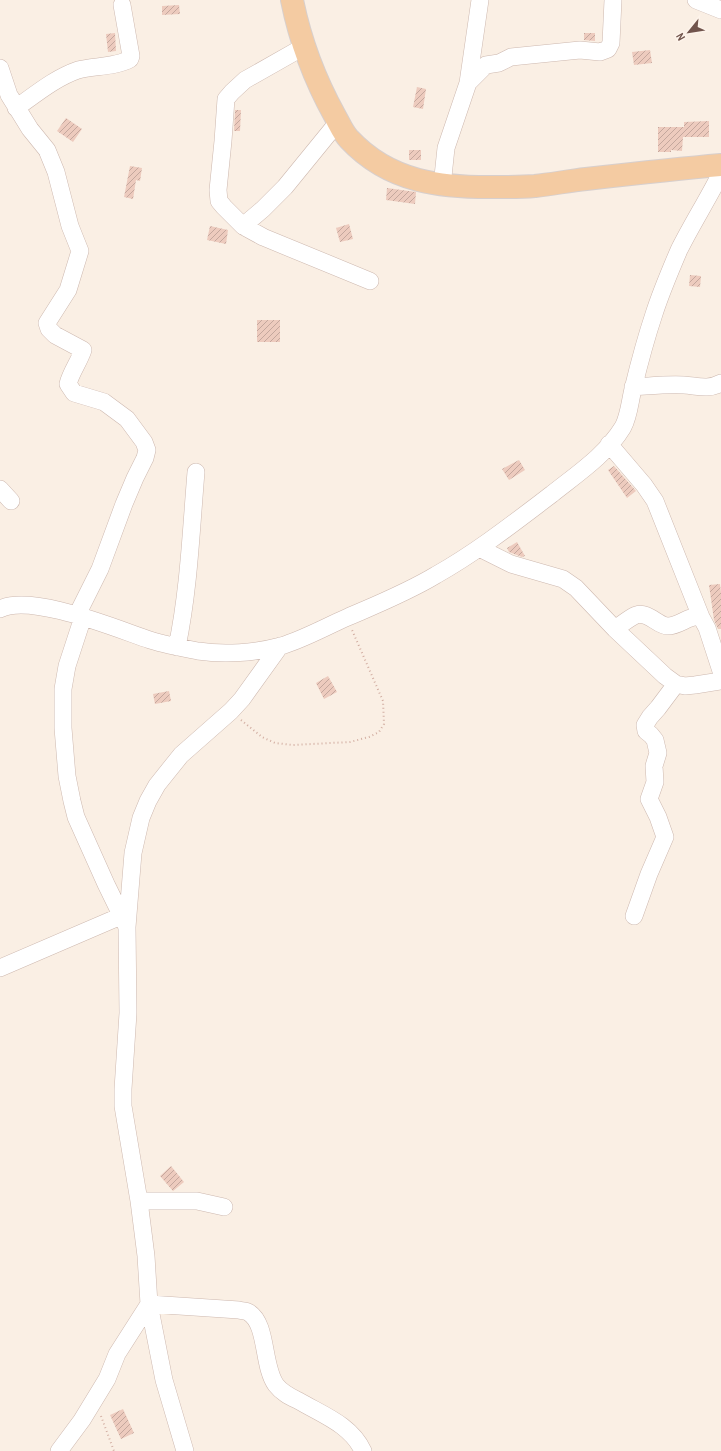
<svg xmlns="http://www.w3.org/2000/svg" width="721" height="1451" font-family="'Archivo Narrow',sans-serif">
<defs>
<pattern id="building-hatch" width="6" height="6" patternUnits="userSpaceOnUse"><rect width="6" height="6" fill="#edcbbe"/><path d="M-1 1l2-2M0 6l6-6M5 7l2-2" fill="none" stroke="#c4a79d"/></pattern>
</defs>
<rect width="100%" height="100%" fill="#faefe4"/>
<path fill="url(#building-hatch)" d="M 179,5 L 180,14 L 162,15 L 162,6 Z
M 115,33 L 116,51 L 108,52 L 106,34 Z
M 584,33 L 595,33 L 595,41 L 584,40 Z
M 650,50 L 652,63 L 634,65 L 632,52 Z
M 417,87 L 426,89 L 423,109 L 413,107 Z
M 235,110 L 241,110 L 240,131 L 234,131 Z
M 66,118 L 82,129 L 73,142 L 57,131 Z
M 709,121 L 709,137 L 683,137 L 682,151 L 671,150 L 671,152 L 658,152 L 658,127 L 684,127 L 684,122 Z
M 409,150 L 421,150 L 421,160 L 409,160 Z
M 130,166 L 142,168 L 140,181 L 136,180 L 133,199 L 124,197 Z
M 387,188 L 416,192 L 415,204 L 386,200 Z
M 349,224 L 353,239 L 340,242 L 336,228 Z
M 210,226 L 228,230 L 226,244 L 207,240 Z
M 690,275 L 701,276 L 700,287 L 689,286 Z
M 257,320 L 280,320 L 280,342 L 257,342 Z
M 519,460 L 525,470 L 509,480 L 502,469 Z
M 614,466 L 636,491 L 627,498 L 608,470 Z
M 517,542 L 525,556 L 522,557 L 509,552 L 507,548 Z
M 720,584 L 721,593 L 721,629 L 718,629 L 714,620 L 709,585 Z
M 328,676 L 337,692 L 324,699 L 316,683 Z
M 169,691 L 171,701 L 155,704 L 153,694 Z
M 171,1166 L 184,1182 L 173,1191 L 160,1176 Z
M 123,1409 L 134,1433 L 121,1439 L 110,1415 Z"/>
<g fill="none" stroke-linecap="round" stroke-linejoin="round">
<g stroke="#cdb8af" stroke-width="18">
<path id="minor" d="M 696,0 L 721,10
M 305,46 L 245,80 L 232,92 L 226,99 L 223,141 L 218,190 L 219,201 L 224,207 L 243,226 L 263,237 L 370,281
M 0,68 L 9,95 L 30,129 L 47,150 L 56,172 L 70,226 L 80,251 L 68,290 L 47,323 L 49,329 L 55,335 L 83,350 C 79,362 71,372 68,384 L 74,393 L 104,402 L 127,419 L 144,442 L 147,450 L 145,458 L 135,478 L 124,504 L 100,569 L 77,615
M 468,83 L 480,0
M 16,108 C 36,94 55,78 78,70 C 93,66 116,67 130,59 L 131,56 L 122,5
M 442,186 L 446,148 L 468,83 L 486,65 L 499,63 L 511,57 L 580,50 L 600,52 L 608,49 L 611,43 L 613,0
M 243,226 L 263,209 L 285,187 L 338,122
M 633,387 C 650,386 667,384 684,385 C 698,386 708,390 721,383
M 609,444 L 644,485 L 655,501 L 701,617
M 0,489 L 11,501
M 479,548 L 511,564 L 563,579 L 576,588 L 615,629 L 665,676 L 676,684 L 685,686 L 695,685 L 721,681
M 0,609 C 31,593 117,629 150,640 C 166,645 182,648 198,651 C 224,655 255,653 281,646 C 304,639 325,627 348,617 C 378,604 408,592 436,575 C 477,552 515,522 552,494 C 577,474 606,455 623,427 C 629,416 630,401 633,389 C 639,364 646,338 654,314 C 661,292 670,271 679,250 C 692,224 708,199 721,173
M 83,617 L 67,666 L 63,689 L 63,728 L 67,776 L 72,801 L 76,817 L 106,884 L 127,927
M 615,629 C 621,625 629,618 636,615 C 649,611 657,626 668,626 C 680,626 690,614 701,617 L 707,628 L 721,671
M 177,647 C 189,589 191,531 196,472
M 634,916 L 649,874 L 665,837 L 658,817 L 649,799 L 655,782 L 654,766 L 658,753 L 655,740 L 651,735 L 646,731 L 645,725 L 650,717 L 658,708 L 676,684
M 0,968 L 121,916
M 139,1201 L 197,1201 L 224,1207
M 59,1451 L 82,1420 L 107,1379 L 117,1354 L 149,1304 L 239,1310 C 242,1311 246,1311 248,1312 C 268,1323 262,1366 276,1385 C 282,1393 291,1397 299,1401 C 323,1415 351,1425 363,1451
M 185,1451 L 164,1380 L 149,1304 L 146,1256 L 139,1201 L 123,1106 L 123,1089 L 128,1013 L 127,927 L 133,853 L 141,818 L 148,801 L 157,785 L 181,755 L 231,711 L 242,699 L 280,646"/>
</g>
<g stroke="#d7cfcd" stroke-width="24">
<path id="major" d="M 292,0 C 300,40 315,80 335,116 C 339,123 343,133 349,139 C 390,183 442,188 499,187 C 511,187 523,187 535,186 C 552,184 569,181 586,179 C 631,174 676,169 721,165"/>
</g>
<path stroke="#d2aea2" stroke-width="2" stroke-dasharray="1 3" stroke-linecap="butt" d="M 241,720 L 262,737 L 275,743 L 293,745 L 350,742 L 369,737 L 379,732 L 384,724 L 383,701 L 352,630
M 101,1416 L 114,1451"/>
<use href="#minor" stroke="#fff" stroke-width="17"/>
<use href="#major" stroke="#f4cba2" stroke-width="22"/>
</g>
<g transform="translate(689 32) rotate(240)" stroke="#fdf3ea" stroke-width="3" paint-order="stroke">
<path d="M0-3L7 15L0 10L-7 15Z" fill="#71544c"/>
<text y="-6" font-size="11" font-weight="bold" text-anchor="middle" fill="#71544c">N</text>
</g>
</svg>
